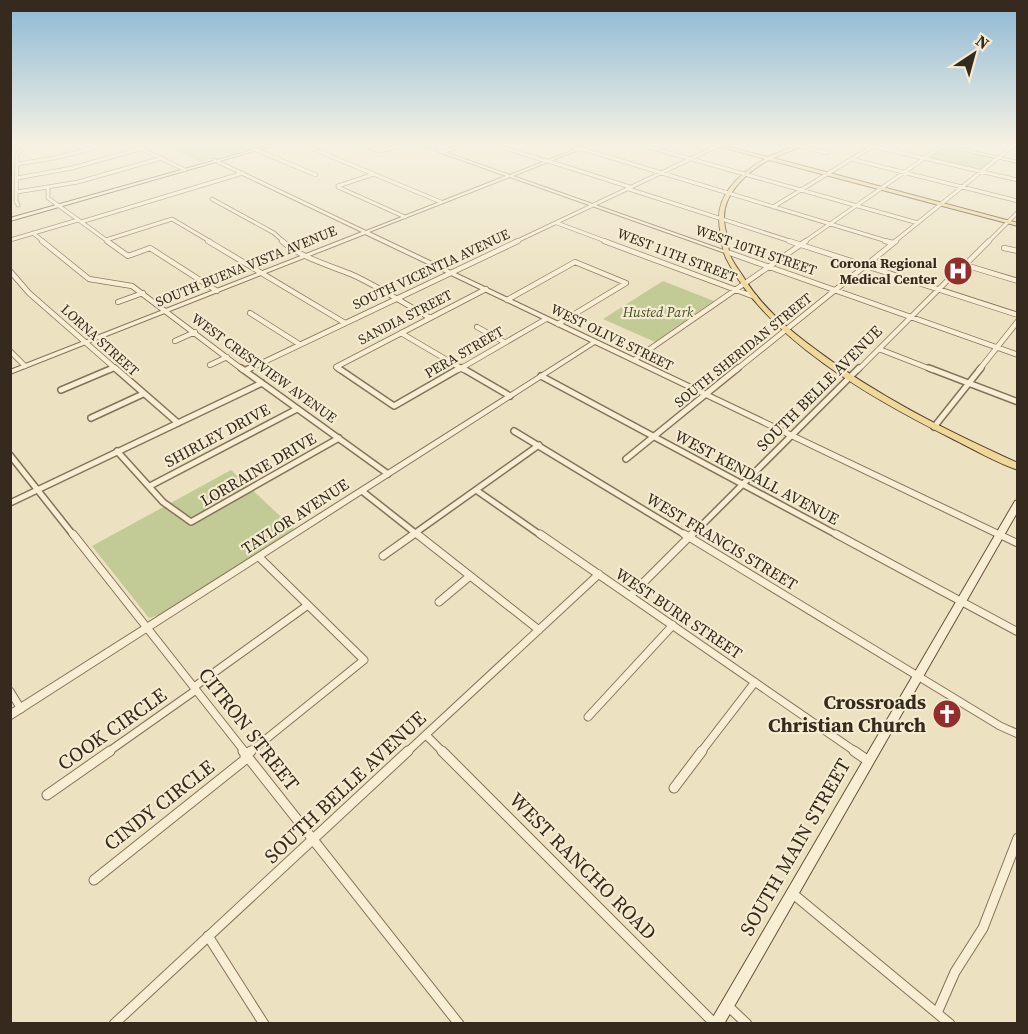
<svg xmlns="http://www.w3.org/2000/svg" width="1028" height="1034" font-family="'Source Serif 4',serif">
<rect width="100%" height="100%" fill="#ece1c1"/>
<path fill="#c2ca95" d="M 162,144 L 266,144 L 200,162 Z
M 945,147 L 992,158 L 994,158 L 980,170 L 928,158 Z
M 663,281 L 714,301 L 655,342 L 603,319 Z
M 231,470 L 294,529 L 162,614 L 149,618 L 92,546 Z"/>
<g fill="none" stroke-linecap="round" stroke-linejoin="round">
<g stroke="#857259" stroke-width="4.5">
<path id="minor-far4" d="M 132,144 L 185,170
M 301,144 L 441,202
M 360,144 L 381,151 L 405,144
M 492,144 L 546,161
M 566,144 L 890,242
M 638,144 L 918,223
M 863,144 L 1018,180
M 10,146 L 60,144
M 798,146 L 827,153
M 254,149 L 316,175
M 442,152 L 467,144
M 851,159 L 1018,201
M 548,161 L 630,187
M 17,164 L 55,158 L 109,144
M 17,178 L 72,168 L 143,148
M 338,186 L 374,174
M 338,187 L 405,217
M 48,188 L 48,198 L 109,242
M 629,189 L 793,242
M 17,192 L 78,182 L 162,158
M 212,199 L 274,233 L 284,242
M 18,205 L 16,201 L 17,154 L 28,144
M 773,207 L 873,146
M 81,222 L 243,173
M 557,223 L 608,242
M 33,233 L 44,242
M 10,240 L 78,220
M 106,240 L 172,219 L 211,242
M 515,242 L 720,145
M 804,242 L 945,144
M 894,242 L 1014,145
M 988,242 L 1018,212"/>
</g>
<g stroke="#857259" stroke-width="6">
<path id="minor-far3" d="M 42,241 L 89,279 L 132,286 L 243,370
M 107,241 L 128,256 L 150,248 L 217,291
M 208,241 L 345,323
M 282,241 C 301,258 329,265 353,275 C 379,287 405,304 430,318
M 604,241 L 755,297
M 789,241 L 1018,315
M 885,241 L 893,243
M 989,241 L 965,265 L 1018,281
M 1004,248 L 1018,251
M 727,252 L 1018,355
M 10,271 L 29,293 L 117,370
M 507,300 L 575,262 L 626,283 L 558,324
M 118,302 L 143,293
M 250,313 L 299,344
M 477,327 L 504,342
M 401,333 L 464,370
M 175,341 L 195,332
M 879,349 L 933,370
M 10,351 L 25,366
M 634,360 L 806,241
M 210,365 L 227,357
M 109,370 L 113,368
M 247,370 L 518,241
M 340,370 L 336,367 L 486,289
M 458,370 L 546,319
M 736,370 L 896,241
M 858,370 L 952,276
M 979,370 L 1018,321"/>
</g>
<g stroke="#857259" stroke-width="8">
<path id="minor-far2" d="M 115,368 L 178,423
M 241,368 L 388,474
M 338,368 L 394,406 L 460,368
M 462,368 L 510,396
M 929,368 L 1018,402
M 246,370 L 250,368
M 541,376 L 839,536
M 61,390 L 113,368
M 91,418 L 143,394
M 934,427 L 981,368
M 514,431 L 687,536
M 117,451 L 163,502 L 191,522 L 339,438
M 10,455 L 74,536
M 626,459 L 738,368
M 150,486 L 297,409
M 476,490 L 542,536
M 362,491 L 419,536
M 10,503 L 262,383
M 411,536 L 539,445
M 691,536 L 859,368"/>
</g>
<g stroke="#857259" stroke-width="9">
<path id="minor-far1" d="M 73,534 L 245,752
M 417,534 L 539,630
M 540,534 L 856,752
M 684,534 L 1000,726 L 1018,734
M 836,534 L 1018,632
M 383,556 L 414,534
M 630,596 L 692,534
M 439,602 L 470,576
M 194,687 L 308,605
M 10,691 L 21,709
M 588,717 L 673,625
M 426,735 L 443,752
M 108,752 L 196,690
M 250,752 L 364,660 L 259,557
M 407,752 L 599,574
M 701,752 L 755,682"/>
</g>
<g stroke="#857259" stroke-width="11">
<path id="minor" d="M 243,751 L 459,1024
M 442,751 L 715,1024
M 854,751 L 867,760
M 245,756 L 251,751
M 674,788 L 702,751
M 47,795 L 110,751
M 94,880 L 247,758
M 792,893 L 950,1024
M 208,936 L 264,1024
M 727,1005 L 747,1024
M 937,1013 L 955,972 L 983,928 L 1018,838
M 114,1024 L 408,751"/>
</g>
<g stroke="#857259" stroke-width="2">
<path id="tertiary" d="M 417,144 L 422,144 L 510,175 L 589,144 L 593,144 L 513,176 L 729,252 L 725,253 L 510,177 L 369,232 L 1018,540 L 1018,547 L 595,344 L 10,720 L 10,710 L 591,342 L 365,234 L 10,374 L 10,370 L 362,232 L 213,161 L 213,159 L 215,159 L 366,231 L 506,176 Z
M 934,144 L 940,144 L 1018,161 L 1018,163 Z
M 1006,144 L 1018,145 L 1018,147 L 1007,145 Z"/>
</g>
<g stroke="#67533c" stroke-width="2">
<path id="secondary" d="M 274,144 L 279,144 L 10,221 L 10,218 Z
M 1018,500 L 1018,511 L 724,1024 L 709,1024 L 1015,501 Z"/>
</g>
<g stroke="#53402d" stroke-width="2">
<path id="primary" d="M 711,144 L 717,144 L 768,157 L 790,148 L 802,144 L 807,144 L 773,158 L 1018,223 L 1018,226 L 769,160 C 748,171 723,193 724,219 C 724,223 725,228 726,232 C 727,240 728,248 730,255 C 733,263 740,271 744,278 C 762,307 788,329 815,349 C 877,396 947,431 1018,463 L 1018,470 C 995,462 973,449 951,438 C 873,399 766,339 726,258 C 723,252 722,243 721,236 C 720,230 719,224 719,218 C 719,191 744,171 765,159 Z"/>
</g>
<g stroke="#53402d" stroke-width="3">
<path id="motorway" d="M 1015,144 L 1018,144 L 1018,145 L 1015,145 Z"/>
</g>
<use href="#minor-far4" stroke="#f8eed4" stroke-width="3"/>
<use href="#minor-far3" stroke="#f8eed4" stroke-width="4.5"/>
<use href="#minor-far2" stroke="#f8eed4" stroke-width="5"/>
<use href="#minor-far1" stroke="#f8eed4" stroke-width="7"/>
<use href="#minor" stroke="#f8eed4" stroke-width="9"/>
<use href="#tertiary" fill="#f8eed4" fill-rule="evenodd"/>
<use href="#secondary" fill="#f8eed4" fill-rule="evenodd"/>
<use href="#primary" fill="#efd899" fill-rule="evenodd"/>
<use href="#motorway" fill="#daa453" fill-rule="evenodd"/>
</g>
<linearGradient id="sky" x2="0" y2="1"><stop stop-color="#8db8d5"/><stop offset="0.5" stop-color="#f6f2e3"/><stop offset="1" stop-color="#f6f2e3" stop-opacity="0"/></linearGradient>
<rect width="1028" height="288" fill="url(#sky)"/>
<defs>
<g id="hospital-disc" transform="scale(1.5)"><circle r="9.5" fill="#922e2b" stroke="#f4ebd0"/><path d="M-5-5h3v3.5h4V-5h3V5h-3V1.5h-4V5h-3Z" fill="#fff"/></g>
<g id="church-disc" transform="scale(1.5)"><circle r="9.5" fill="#922e2b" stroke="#f4ebd0"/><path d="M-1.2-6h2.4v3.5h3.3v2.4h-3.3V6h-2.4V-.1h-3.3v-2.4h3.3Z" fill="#fff"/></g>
</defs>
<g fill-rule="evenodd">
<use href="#hospital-disc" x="958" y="271"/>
<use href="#church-disc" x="947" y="714"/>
</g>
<g text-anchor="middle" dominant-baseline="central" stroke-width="4.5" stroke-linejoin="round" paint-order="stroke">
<g font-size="14" fill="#352a1d" stroke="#f4ebd0">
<text transform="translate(756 250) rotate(19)">WEST 10TH STREET</text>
<text transform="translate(677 255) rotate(21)">WEST 11TH STREET</text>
<text transform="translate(246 266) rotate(-22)">SOUTH BUENA VISTA AVENUE</text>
<text transform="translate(431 269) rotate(-25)">SOUTH VICENTIA AVENUE</text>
<text transform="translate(405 317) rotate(-27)">SANDIA STREET</text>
<text transform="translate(612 337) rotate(26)">WEST OLIVE STREET</text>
<text transform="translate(100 340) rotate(42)">LORNA STREET</text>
<text transform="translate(743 350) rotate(-39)">SOUTH SHERIDAN STREET</text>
<text transform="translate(464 352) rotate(-30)">PERA STREET</text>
<text transform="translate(264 368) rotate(36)">WEST CRESTVIEW AVENUE</text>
</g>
<g font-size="14" font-weight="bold" fill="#352a1d" stroke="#f4ebd0" text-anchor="end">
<text x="937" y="263">Corona Regional<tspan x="937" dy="16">Medical Center</tspan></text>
</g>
<g font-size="14" font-style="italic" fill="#445124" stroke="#f4ebd0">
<text x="658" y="312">Husted Park</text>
</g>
<g font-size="16" fill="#352a1d" stroke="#f4ebd0">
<text transform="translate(819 388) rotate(-45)">SOUTH BELLE AVENUE</text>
<text transform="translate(217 435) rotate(-28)">SHIRLEY DRIVE</text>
<text transform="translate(258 469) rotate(-30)">LORRAINE DRIVE</text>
<text transform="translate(757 477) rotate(28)">WEST KENDALL AVENUE</text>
<text transform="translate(295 516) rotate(-33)">TAYLOR AVENUE</text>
<text transform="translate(722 541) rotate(31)">WEST FRANCIS STREET</text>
<text transform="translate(679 613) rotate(34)">WEST BURR STREET</text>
</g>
<g font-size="20" font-weight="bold" fill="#352a1d" stroke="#f4ebd0" text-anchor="end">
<text x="926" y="702">Crossroads<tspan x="926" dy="23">Christian Church</tspan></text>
</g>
<g font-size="20" fill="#352a1d" stroke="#f4ebd0">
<text transform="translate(112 729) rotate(-35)">COOK CIRCLE</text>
<text transform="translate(249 729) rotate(52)">CITRON STREET</text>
<text transform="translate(345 787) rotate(-43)">SOUTH BELLE AVENUE</text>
<text transform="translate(159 805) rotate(-38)">CINDY CIRCLE</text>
<text transform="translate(795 847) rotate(-60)">SOUTH MAIN STREET</text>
<text transform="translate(583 866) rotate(45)">WEST RANCHO ROAD</text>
</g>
</g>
<rect width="1028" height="1034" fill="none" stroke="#352a1d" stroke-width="24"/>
<g transform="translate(974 54) rotate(36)" stroke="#f4ebd0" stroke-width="4.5" paint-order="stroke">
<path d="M0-4.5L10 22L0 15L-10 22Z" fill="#352a1d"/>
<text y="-9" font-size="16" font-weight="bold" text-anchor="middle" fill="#352a1d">N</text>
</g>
</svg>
